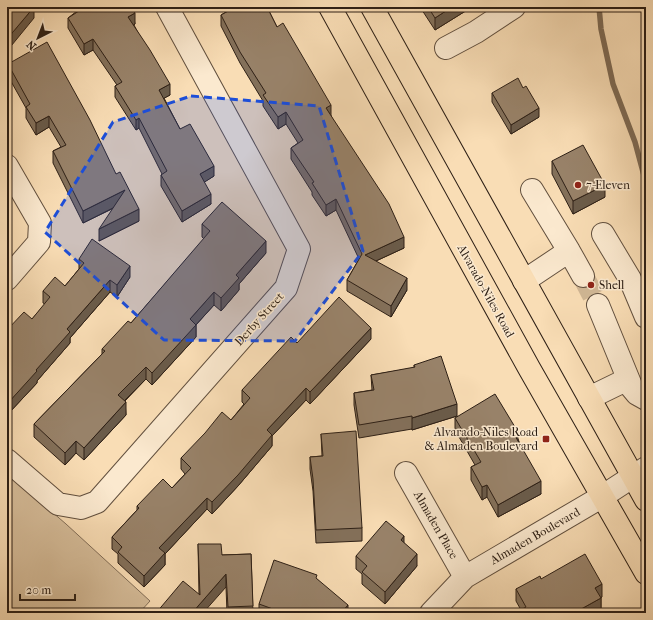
<svg xmlns="http://www.w3.org/2000/svg" width="653" height="620" font-family="'IM FELL French Canon',serif">
<rect width="100%" height="100%" fill="#f9ddb5"/>
<filter id="stains"><feTurbulence type="fractalNoise" baseFrequency=".005" numOctaves="4"/><feColorMatrix values="0 0 0 0 .2 0 0 0 0 .09 0 0 0 0 .02 0 0 0 .5 -.17"/></filter>
<radialGradient id="worn" r=".72"><stop offset=".6" stop-color="#630" stop-opacity="0"/><stop offset="1" stop-color="#630" stop-opacity=".3"/></radialGradient>
<path fill="#d6bd9a" stroke="#826e58" d="M 7,473 L 66,524 L 150,601 L 139,613 L 7,613 Z"/>
<g fill="none" stroke-linecap="round" stroke-linejoin="round">
<path stroke="#7e6b55" stroke-width="5.5" d="M 599,7 L 601,29 L 613,84 L 635,142 L 646,183"/>
<path stroke="#d0b795" stroke-width="22" stroke-dasharray="22 11" stroke-linecap="butt" d="M 583,276 L 598,305"/>
<g stroke="#614f3e" stroke-width="24">
<path id="minor" d="M 446,48 L 476,32 L 514,7
M 7,166 L 40,223 L 39,242 L 7,279
M 603,234 L 630,279 L 646,317
M 569,251 L 583,276
M 524,281 L 569,251 L 532,190
M 598,305 L 632,388 L 637,394 L 646,399
M 589,398 L 628,379
M 7,460 L 58,504 L 81,508 L 97,502 L 286,288 L 299,249 L 167,7
M 406,473 L 465,577
M 431,613 L 465,577 L 603,496 L 646,468"/>
</g>
<g stroke="#2e2016" stroke-width="24">
<path id="major" d="M 330,7 L 529,368 L 646,573
M 372,7 L 646,500"/>
</g>
<use href="#minor" stroke="#fbe9cf" stroke-width="22"/>
<use href="#major" stroke="#f9ddb5" stroke-width="22"/>
</g>
<path fill="#83705a" stroke="#2e2016" d="M 75,7 L 132,7 L 135,24 L 134,25 L 170,95 L 164,98 L 180,129 L 214,176 L 204,182 L 211,204 L 182,222 L 161,186 L 161,175 L 162,174 L 139,128 L 136,130 L 115,97 L 115,86 L 117,85 L 93,50 L 84,55 L 68,28 L 68,18 L 77,11 Z
M 224,7 L 267,7 L 277,27 L 331,116 L 404,248 L 376,261 L 407,290 L 391,317 L 347,291 L 347,280 L 359,259 L 336,210 L 326,216 L 312,195 L 312,192 L 291,159 L 291,148 L 298,143 L 286,124 L 278,129 L 263,106 L 263,101 L 240,63 L 221,26 L 221,15 L 226,12 Z
M 420,7 L 472,7 L 435,30 Z
M 8,64 L 139,221 L 99,241 L 114,208 L 83,223 L 53,163 L 53,151 L 61,147 L 49,127 L 36,135 L 26,118 L 26,108 L 8,76 Z
M 492,93 L 539,117 L 511,134 L 492,102 Z
M 552,161 L 605,197 L 573,214 L 552,174 Z
M 202,224 L 266,253 L 239,284 L 239,290 L 221,311 L 214,305 L 196,325 L 196,337 L 152,385 L 146,379 L 125,401 L 126,415 L 84,460 L 76,453 L 65,465 L 34,437 L 34,424 L 102,354 L 102,349 L 131,323 L 204,239 L 202,237 Z
M 79,259 L 130,277 L 117,297 L 110,292 L 70,338 L 70,343 L 37,381 L 37,383 L 8,414 L 7,414 L 7,330 L 32,319 L 45,304 L 43,303 L 43,291 L 65,286 L 79,269 Z
M 371,339 L 310,404 L 306,400 L 272,436 L 272,446 L 238,486 L 212,514 L 207,509 L 165,554 L 165,565 L 144,587 L 118,563 L 118,554 L 112,549 L 112,537 L 137,510 L 137,506 L 172,488 L 185,474 L 181,469 L 181,458 L 231,420 L 244,404 L 242,402 L 242,390 L 297,343 Z
M 414,365 L 457,416 L 412,430 L 412,429 L 359,438 L 354,405 L 354,393 L 372,390 L 371,375 L 414,368 Z
M 455,418 L 518,439 L 541,494 L 498,517 L 487,497 L 482,500 L 471,480 L 471,467 L 475,465 L 455,430 Z
M 321,434 L 362,528 L 362,541 L 316,543 L 313,491 L 310,469 L 310,457 L 322,456 Z
M 404,543 L 417,566 L 385,604 L 362,584 L 362,574 L 356,569 L 356,556 Z
M 198,544 L 222,555 L 251,554 L 253,613 L 227,613 L 226,587 L 199,595 Z
M 317,579 L 348,613 L 259,613 L 259,604 Z
M 541,579 L 602,597 L 601,597 L 601,610 L 521,610 L 516,601 L 516,589 Z"/>
<path fill="#6a5b4a" stroke="#2e2016" d="M 34,7 L 34,18 L 7,51 L 7,39 Z
M 452,7 L 472,7 L 435,30 L 435,18 Z
M 135,13 L 135,24 L 128,28 L 128,17 Z
M 93,39 L 93,50 L 84,55 L 84,44 Z
M 170,84 L 170,95 L 159,101 L 159,90 Z
M 331,105 L 331,116 L 326,108 Z
M 539,108 L 539,117 L 511,134 L 511,125 Z
M 286,112 L 286,124 L 278,129 L 278,117 Z
M 49,116 L 49,127 L 36,135 L 36,123 Z
M 139,118 L 139,128 L 136,130 L 136,120 Z
M 214,166 L 214,176 L 200,185 L 200,174 Z
M 605,185 L 605,197 L 573,214 L 573,201 Z
M 125,190 L 125,202 L 83,223 L 83,211 Z
M 211,194 L 211,204 L 182,222 L 182,211 Z
M 336,199 L 336,210 L 326,216 L 326,205 Z
M 139,209 L 139,221 L 99,241 L 99,229 Z
M 404,237 L 404,248 L 365,266 L 365,255 Z
M 266,241 L 266,253 L 239,284 L 239,290 L 221,311 L 221,298 L 236,275 Z
M 130,266 L 130,277 L 117,297 L 117,285 Z
M 407,278 L 407,290 L 391,317 L 391,306 Z
M 110,280 L 110,292 L 70,338 L 70,343 L 37,381 L 37,383 L 8,414 L 8,403 L 36,370 L 67,329 Z
M 214,292 L 214,305 L 193,328 L 196,325 L 196,337 L 152,385 L 152,373 L 190,319 Z
M 371,328 L 371,339 L 310,404 L 310,392 Z
M 146,367 L 146,379 L 118,407 L 118,395 Z
M 306,388 L 306,400 L 272,436 L 272,446 L 238,486 L 212,514 L 212,502 L 267,430 Z
M 126,402 L 126,415 L 84,460 L 84,448 Z
M 457,404 L 457,416 L 412,430 L 412,418 Z
M 518,432 L 518,444 L 514,434 Z
M 76,441 L 76,453 L 65,465 L 65,453 Z
M 541,481 L 541,494 L 498,517 L 498,505 Z
M 487,485 L 487,497 L 482,500 L 482,487 Z
M 207,498 L 207,509 L 165,554 L 165,565 L 144,587 L 144,576 L 159,548 Z
M 404,536 L 404,548 L 401,540 Z
M 417,554 L 417,566 L 385,604 L 385,592 Z
M 226,574 L 226,587 L 203,613 L 192,613 Z
M 602,584 L 602,597 L 595,601 L 595,588 Z
M 601,598 L 601,610 L 596,613 L 574,613 Z
M 348,605 L 348,613 L 341,613 Z"/>
<path fill="#988269" stroke="#2e2016" d="M 7,7 L 34,7 L 7,39 Z
M 81,7 L 132,7 L 135,13 L 128,17 L 150,50 L 170,84 L 159,90 L 180,129 L 190,124 L 214,166 L 200,174 L 211,194 L 182,211 L 161,175 L 167,171 L 139,118 L 136,120 L 115,86 L 122,82 L 93,39 L 84,44 L 68,18 L 82,9 Z
M 230,7 L 267,7 L 277,27 L 283,23 L 331,105 L 326,108 L 389,204 L 404,237 L 365,255 L 407,278 L 391,306 L 347,280 L 362,254 L 336,199 L 326,205 L 312,183 L 314,182 L 291,148 L 303,140 L 286,112 L 278,117 L 263,95 L 266,93 L 240,52 L 221,15 L 232,9 Z
M 428,7 L 452,7 L 435,18 Z
M 47,42 L 90,120 L 116,174 L 120,172 L 139,209 L 99,229 L 125,190 L 83,211 L 53,151 L 66,145 L 49,116 L 36,123 L 26,107 L 30,104 L 8,64 Z
M 518,78 L 523,88 L 526,86 L 539,108 L 511,125 L 492,93 Z
M 583,145 L 605,185 L 573,201 L 552,161 Z
M 222,202 L 266,241 L 236,275 L 239,278 L 221,298 L 214,292 L 190,319 L 196,325 L 152,373 L 146,367 L 118,395 L 126,402 L 84,448 L 76,441 L 65,453 L 34,424 L 105,351 L 102,349 L 128,321 L 131,323 L 210,231 L 202,224 Z
M 92,239 L 130,266 L 117,285 L 110,280 L 67,329 L 70,332 L 36,370 L 37,371 L 8,403 L 7,402 L 7,330 L 24,312 L 32,319 L 50,297 L 43,291 L 55,277 L 65,286 L 84,263 L 79,259 Z
M 339,297 L 371,328 L 310,392 L 306,388 L 267,430 L 272,435 L 238,475 L 212,502 L 207,498 L 159,548 L 165,553 L 144,576 L 118,552 L 122,547 L 112,537 L 139,508 L 137,506 L 163,479 L 172,488 L 191,468 L 181,458 L 205,433 L 222,412 L 231,420 L 250,398 L 242,390 L 291,337 L 297,343 Z
M 441,356 L 457,404 L 412,418 L 412,416 L 359,425 L 354,393 L 374,390 L 371,375 L 415,367 L 414,365 Z
M 495,394 L 518,432 L 514,434 L 541,481 L 498,505 L 487,485 L 482,487 L 471,467 L 481,462 L 455,418 Z
M 356,431 L 362,528 L 316,530 L 313,479 L 310,457 L 323,456 L 321,434 Z
M 386,521 L 404,536 L 401,540 L 417,554 L 385,592 L 362,572 L 367,566 L 356,556 Z
M 198,544 L 221,544 L 222,555 L 251,554 L 253,606 L 228,607 L 226,574 L 192,613 L 156,613 L 183,581 L 200,595 Z
M 585,554 L 602,584 L 595,588 L 601,598 L 574,613 L 515,613 L 526,607 L 516,589 L 540,576 L 541,579 Z
M 274,560 L 317,575 L 316,578 L 348,605 L 341,613 L 284,613 L 259,604 Z"/>
<path fill="#1d4ed8" fill-opacity="0.2" stroke="#1d4ed8" stroke-width="3" stroke-dasharray="8 5" stroke-linejoin="round" d="M 191,96 L 319,106 L 363,251 L 295,341 L 164,340 L 45,232 L 113,122 Z"/>
<g fill="#8f2418" stroke="#fbe9cf" stroke-width="1.5">
<circle cx="578" cy="185" r="4"/>
<circle cx="591" cy="285" r="4"/>
<rect x="542" y="435" width="8" height="8" rx="2"/>
</g>
<g text-anchor="middle" dominant-baseline="central" stroke-width="3" stroke-linejoin="round" paint-order="stroke">
<g font-size="12" fill="#2e2016" stroke="#fbe9cf" text-anchor="start">
<text x="586" y="185">7-Eleven</text>
<text x="599" y="285">Shell</text>
<text x="538" y="432" text-anchor="end">Alvarado-Niles Road<tspan x="538" dy="14">&amp; Almaden Boulevard</tspan></text>
</g>
<g font-size="12" fill="#2e2016" stroke="#fbe9cf">
<text transform="translate(486 291) rotate(61)">Alvarado-Niles Road</text>
<text transform="translate(259 319) rotate(-48)">Derby Street</text>
<text transform="translate(436 525) rotate(60)">Almaden Place</text>
<text transform="translate(535 536) rotate(-30)">Almaden Boulevard</text>
</g>
</g>
<rect width="653" height="620" fill="none" stroke="#f9ddb5" stroke-width="24"/>
<rect x="8" y="8" width="637" height="604" fill="none" stroke="#2e2016" stroke-width="2"/>
<rect x="12" y="12" width="629" height="596" fill="none" stroke="#2e2016"/>
<g transform="translate(38 38) rotate(222)" stroke="#fbe9cf" stroke-width="3" paint-order="stroke">
<path d="M0-3L7 15L0 10L-7 15Z" fill="#2e2016"/>
<text y="-6" font-size="11" font-weight="bold" text-anchor="middle" fill="#2e2016">N</text>
</g>
<path d="M20 594v6h55v-6" fill="none" stroke="#2e2016" stroke-width="2"/>
<text x="26" y="594" font-size="12" fill="#2e2016" stroke="#fbe9cf" stroke-width="3" paint-order="stroke">20 m</text>
<rect width="100%" height="100%" filter="url(#stains)"/>
<rect width="100%" height="100%" fill="url(#worn)"/>
</svg>
